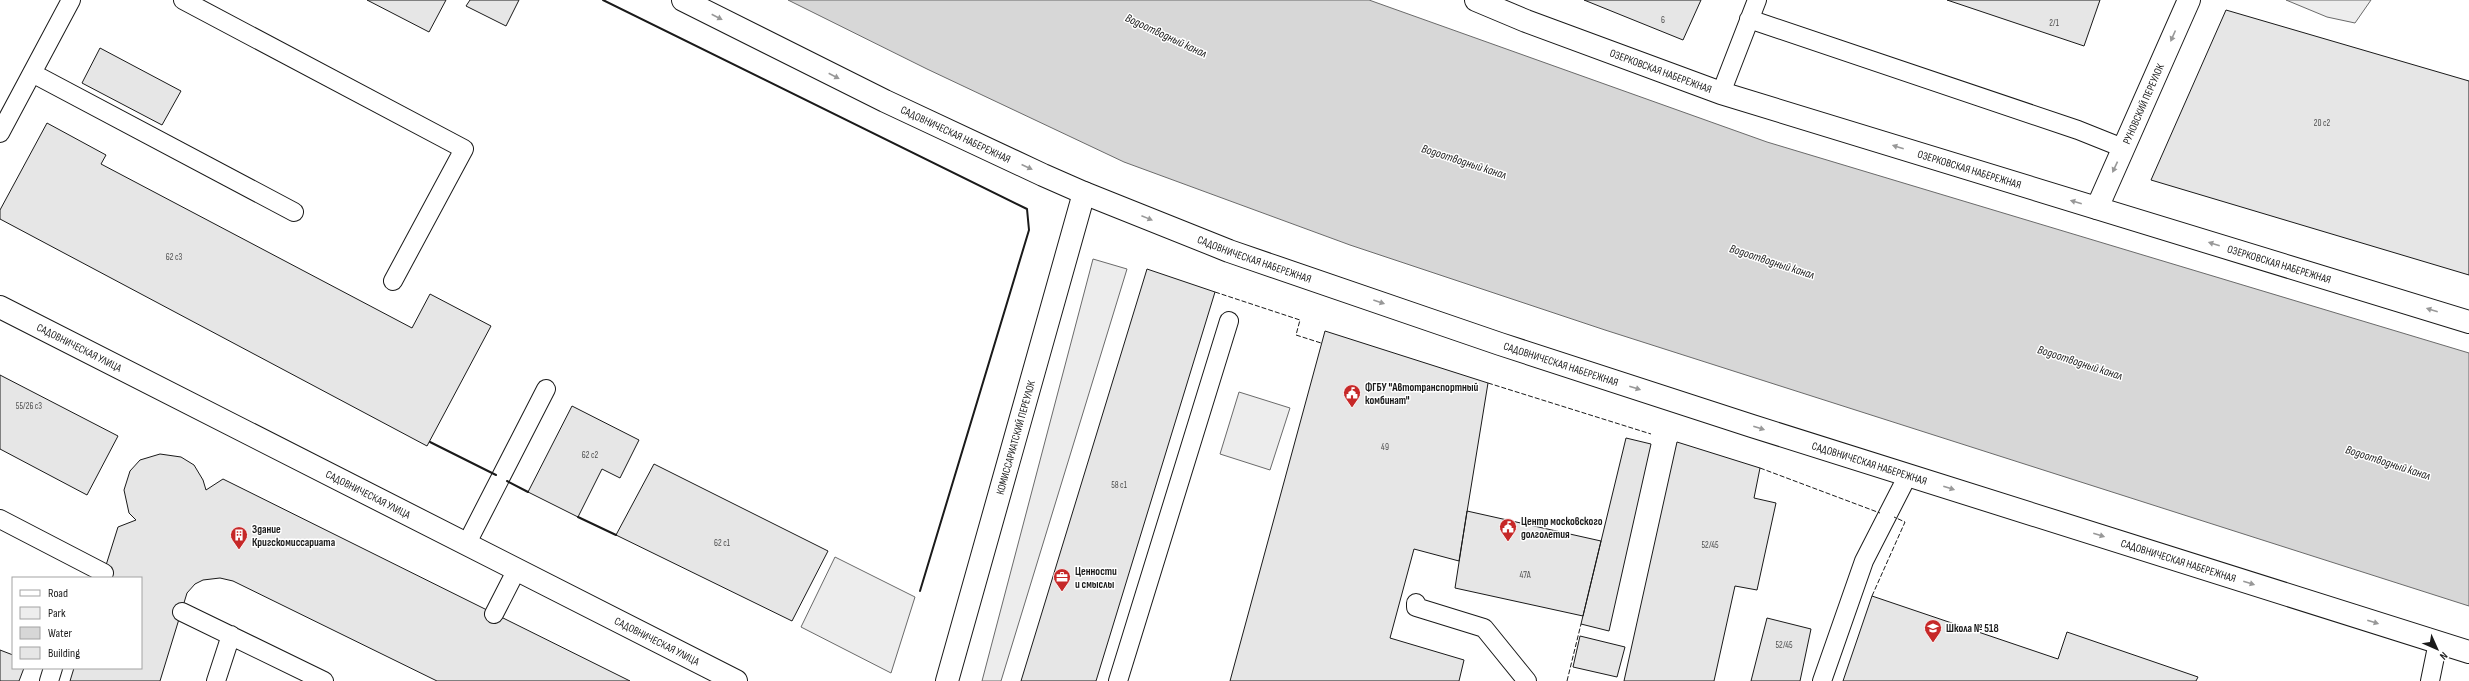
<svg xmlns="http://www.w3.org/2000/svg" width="2469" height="681" font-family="'Sofia Sans Condensed',sans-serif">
<rect width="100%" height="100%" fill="#fff"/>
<path fill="#ededed" stroke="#6a6a6a" d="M 2286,0 L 2371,0 L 2355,23 L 2327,17 Z
M 1093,259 L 1127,269 L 1001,681 L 982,681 Z
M 1239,392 L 1290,408 L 1270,470 L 1220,454 Z
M 835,557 L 915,597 L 891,673 L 801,627 Z"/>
<path fill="#d7d7d7" stroke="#6a6a6a" d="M 788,0 L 1369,0 L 1767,142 L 2469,353 L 2469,606 L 1605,330 L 1350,245 L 1124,162 L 927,69 Z"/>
<path fill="#e6e6e6" stroke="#1a1a1a" d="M 367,0 L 446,0 L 429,32 Z
M 470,0 L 519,0 L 506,26 L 466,6 Z
M 1584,0 L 1701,0 L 1683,40 Z
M 1947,0 L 2100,0 L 2084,46 Z
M 2226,10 L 2469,81 L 2469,275 L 2151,180 Z
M 100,48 L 181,91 L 162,125 L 82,83 Z
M 47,123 L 106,155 L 101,164 L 412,328 L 430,294 L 491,326 L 427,446 L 0,219 L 0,210 Z
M 1147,269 L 1215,292 L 1096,681 L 1021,681 Z
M 1325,331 L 1488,383 L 1459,561 L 1414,549 L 1390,638 L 1464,660 L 1459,681 L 1230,681 Z
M 0,375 L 118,436 L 87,495 L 0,449 Z
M 572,406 L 639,440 L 620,478 L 602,469 L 578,517 L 528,492 Z
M 1626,438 L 1651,444 L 1609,631 L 1581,624 Z
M 1677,442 L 1760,468 L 1754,498 L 1776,503 L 1757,590 L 1735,586 L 1714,681 L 1624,681 Z
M 160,454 L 181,457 L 194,465 L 203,480 L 206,490 L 223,479 L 630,681 L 437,681 L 233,581 L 220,578 L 203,580 L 195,584 L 187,593 L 160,681 L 70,681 L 74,668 L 141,668 L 141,578 L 102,578 L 118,527 L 136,520 L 129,513 L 124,490 L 130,471 L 140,460 Z
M 654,464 L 828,551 L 792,621 L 616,535 Z
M 1467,511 L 1601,541 L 1583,616 L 1455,588 Z
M 1872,596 L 2058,659 L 2067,632 L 2198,677 L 2196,681 L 1843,681 Z
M 1767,618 L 1811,629 L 1800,681 L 1751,681 Z
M 1580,636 L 1625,647 L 1617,677 L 1573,667 Z
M 0,650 L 13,655 L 13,668 L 24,668 L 19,681 L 0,681 Z"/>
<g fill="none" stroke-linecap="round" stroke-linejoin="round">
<g stroke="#1a1a1a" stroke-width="20">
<path id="service" d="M 183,0 L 464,149 L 393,281
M 1749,19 L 2078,130 L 2123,148
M 32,73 L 294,212
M 1721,93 L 1757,0
M 0,133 L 71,0
M 0,519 L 104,573
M 466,545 L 546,389
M 1416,603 L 1416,607 L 1484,628 L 1527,681
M 182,612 L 324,681
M 494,614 L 516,571
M 49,681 L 53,668
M 216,681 L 231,635
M 1118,681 L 1229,321
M 1822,681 L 1864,561 L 1908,475
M 2430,681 L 2438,642"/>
</g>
<g stroke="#1a1a1a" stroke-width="24">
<g id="minor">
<path id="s1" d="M 2097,208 L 2189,0"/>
<path id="s2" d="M 0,307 L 736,681"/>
<path id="s3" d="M 947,681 L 1084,193"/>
</g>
</g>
<g stroke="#1a1a1a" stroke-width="24">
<g id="tertiary">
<path id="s4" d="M 683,0 L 885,101 L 1043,175 L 1084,193 L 1229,251 L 1500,344 L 1752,426 L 2469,652"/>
<path id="s5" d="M 1476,0 L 1526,21 L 1721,93 L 2469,322"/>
</g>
</g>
<use href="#service" stroke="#fff" stroke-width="18"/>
<use href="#minor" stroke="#fff" stroke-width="22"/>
<use href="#tertiary" stroke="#fff" stroke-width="22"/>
<path stroke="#1a1a1a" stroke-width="1" stroke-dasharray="5 2" stroke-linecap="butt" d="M 1215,292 L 1300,320 L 1296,335 L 1321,343
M 1488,383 L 1651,434
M 1760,468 L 1880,513
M 1872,596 L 1905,522 L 1894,517
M 1567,681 L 1581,624"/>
<path stroke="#1a1a1a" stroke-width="2" d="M 603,0 L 1027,209 L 1029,230 L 920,591
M 430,442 L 496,475
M 507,481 L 528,492
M 578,517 L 616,535"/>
</g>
<defs><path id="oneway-solid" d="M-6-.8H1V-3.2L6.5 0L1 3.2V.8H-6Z"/></defs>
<g fill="#989898">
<use href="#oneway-solid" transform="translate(717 17) rotate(27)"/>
<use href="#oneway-solid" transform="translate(2173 36) rotate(114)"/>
<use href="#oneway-solid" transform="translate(834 76) rotate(27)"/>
<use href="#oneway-solid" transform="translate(1898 147) rotate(-163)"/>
<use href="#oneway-solid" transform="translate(1027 167) rotate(25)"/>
<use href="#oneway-solid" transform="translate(2115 167) rotate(115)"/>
<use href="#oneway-solid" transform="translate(2076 202) rotate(-164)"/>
<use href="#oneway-solid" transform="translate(1147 218) rotate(22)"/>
<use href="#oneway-solid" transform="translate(2214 244) rotate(-163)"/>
<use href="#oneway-solid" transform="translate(1379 302) rotate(19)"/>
<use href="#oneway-solid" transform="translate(2432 310) rotate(-163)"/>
<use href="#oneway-solid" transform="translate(1635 388) rotate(18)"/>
<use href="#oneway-solid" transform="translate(1759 428) rotate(18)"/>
<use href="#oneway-solid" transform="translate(1949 488) rotate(18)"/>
<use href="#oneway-solid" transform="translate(2099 535) rotate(17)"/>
<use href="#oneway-solid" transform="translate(2249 583) rotate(17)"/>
<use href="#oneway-solid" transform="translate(2373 622) rotate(17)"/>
</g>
<defs>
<g id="civic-pin" transform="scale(0.9)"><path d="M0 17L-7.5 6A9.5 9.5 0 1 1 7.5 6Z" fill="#c62828" stroke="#fff"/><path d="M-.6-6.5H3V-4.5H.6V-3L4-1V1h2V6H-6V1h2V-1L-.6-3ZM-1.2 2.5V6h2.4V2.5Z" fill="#fff"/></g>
<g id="building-pin" transform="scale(0.9)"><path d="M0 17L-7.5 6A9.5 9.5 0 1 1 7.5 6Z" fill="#c62828" stroke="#fff"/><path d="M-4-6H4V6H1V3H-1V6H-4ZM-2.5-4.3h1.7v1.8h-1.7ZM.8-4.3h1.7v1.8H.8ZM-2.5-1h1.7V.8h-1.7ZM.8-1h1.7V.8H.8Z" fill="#fff"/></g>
<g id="office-pin" transform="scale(0.9)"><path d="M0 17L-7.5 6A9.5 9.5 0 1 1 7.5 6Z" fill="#c62828" stroke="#fff"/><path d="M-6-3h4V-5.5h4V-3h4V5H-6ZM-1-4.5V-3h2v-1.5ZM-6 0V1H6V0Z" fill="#fff"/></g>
<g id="school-pin" transform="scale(0.9)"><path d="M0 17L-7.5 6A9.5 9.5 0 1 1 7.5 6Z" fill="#c62828" stroke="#fff"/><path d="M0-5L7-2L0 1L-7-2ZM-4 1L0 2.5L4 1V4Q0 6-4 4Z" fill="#fff"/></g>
</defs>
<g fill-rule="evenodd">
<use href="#civic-pin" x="1352" y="393"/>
<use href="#civic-pin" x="1508" y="527"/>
<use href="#building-pin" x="239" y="535"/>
<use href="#office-pin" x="1062" y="577"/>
<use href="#school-pin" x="1933" y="628"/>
</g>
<g text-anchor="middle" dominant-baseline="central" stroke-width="3" stroke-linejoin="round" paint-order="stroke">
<g font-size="9" fill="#4d4d4d">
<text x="1663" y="20">6</text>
<text x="2054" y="23">2/1</text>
<text x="2322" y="123">20 с2</text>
<text x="174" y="257">62 с3</text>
<text x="29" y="406">55/26 с3</text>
<text x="1385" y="447">49</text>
<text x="590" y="455">62 с2</text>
<text x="1119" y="485">58 с1</text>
<text x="722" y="543">62 с1</text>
<text x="1710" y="545">52/45</text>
<text x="1525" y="575">47А</text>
<text x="1784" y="645">52/45</text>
</g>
<g font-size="11" fill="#1a1a1a" stroke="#fff">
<text stroke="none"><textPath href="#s5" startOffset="198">ОЗЕРКОВСКАЯ НАБЕРЕЖНАЯ</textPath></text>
<text stroke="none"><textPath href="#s1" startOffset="114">РУНОВСКИЙ ПЕРЕУЛОК</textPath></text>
<text stroke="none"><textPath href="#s4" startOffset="304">САДОВНИЧЕСКАЯ НАБЕРЕЖНАЯ</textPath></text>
<text stroke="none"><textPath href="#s5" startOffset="522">ОЗЕРКОВСКАЯ НАБЕРЕЖНАЯ</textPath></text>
<text stroke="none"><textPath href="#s4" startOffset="628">САДОВНИЧЕСКАЯ НАБЕРЕЖНАЯ</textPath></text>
<text stroke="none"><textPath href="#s5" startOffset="846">ОЗЕРКОВСКАЯ НАБЕРЕЖНАЯ</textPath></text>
<text stroke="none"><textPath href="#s2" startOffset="89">САДОВНИЧЕСКАЯ УЛИЦА</textPath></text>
<text stroke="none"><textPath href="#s4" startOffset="952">САДОВНИЧЕСКАЯ НАБЕРЕЖНАЯ</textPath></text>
<text stroke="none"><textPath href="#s3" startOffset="253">КОМИССАРИАТСКИЙ ПЕРЕУЛОК</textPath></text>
<text stroke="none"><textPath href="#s4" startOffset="1276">САДОВНИЧЕСКАЯ НАБЕРЕЖНАЯ</textPath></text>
<text stroke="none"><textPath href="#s2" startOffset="413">САДОВНИЧЕСКАЯ УЛИЦА</textPath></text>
<text stroke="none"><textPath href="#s4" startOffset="1600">САДОВНИЧЕСКАЯ НАБЕРЕЖНАЯ</textPath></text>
<text stroke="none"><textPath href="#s2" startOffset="737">САДОВНИЧЕСКАЯ УЛИЦА</textPath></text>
</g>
<g font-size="11" font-weight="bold" fill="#1a1a1a" stroke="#fff" text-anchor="start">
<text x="1365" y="387">ФГБУ "Автотранспортный<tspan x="1365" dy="13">комбинат"</tspan></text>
<text x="1521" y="521">Центр московского<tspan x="1521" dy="13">долголетия</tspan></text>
<text x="252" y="529">Здание<tspan x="252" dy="13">Кригскомиссариата</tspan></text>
<text x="1075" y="571">Ценности<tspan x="1075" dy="13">и смыслы</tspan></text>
<text x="1946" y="628">Школа № 518</text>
</g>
<g font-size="12" font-style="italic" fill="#1a1a1a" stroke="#fff">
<text transform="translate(1166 36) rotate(25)">Водоотводный канал</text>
<text transform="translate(1464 162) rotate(18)">Водоотводный канал</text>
<text transform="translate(1772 262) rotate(18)">Водоотводный канал</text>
<text transform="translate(2080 363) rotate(18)">Водоотводный канал</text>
<text transform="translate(2388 463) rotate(18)">Водоотводный канал</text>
</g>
</g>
<rect x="12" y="577" width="130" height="92" fill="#ffffff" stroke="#a3a3a3"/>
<rect x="20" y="590" width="20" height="6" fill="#ffffff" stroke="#a3a3a3"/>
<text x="48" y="597" font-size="12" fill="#1a1a1a">Road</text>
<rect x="20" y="607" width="20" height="12" fill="#ededed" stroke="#a3a3a3"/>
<text x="48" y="617" font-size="12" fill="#1a1a1a">Park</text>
<rect x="20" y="627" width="20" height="12" fill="#d7d7d7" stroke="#a3a3a3"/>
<text x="48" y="637" font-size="12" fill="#1a1a1a">Water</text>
<rect x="20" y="647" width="20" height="12" fill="#e6e6e6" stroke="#a3a3a3"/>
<text x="48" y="657" font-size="12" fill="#1a1a1a">Building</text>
<g transform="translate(2437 649) rotate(135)" stroke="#ffffff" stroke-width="3" paint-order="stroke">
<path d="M0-3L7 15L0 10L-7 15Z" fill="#1a1a1a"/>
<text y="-6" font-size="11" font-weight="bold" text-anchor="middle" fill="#1a1a1a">N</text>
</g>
</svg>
